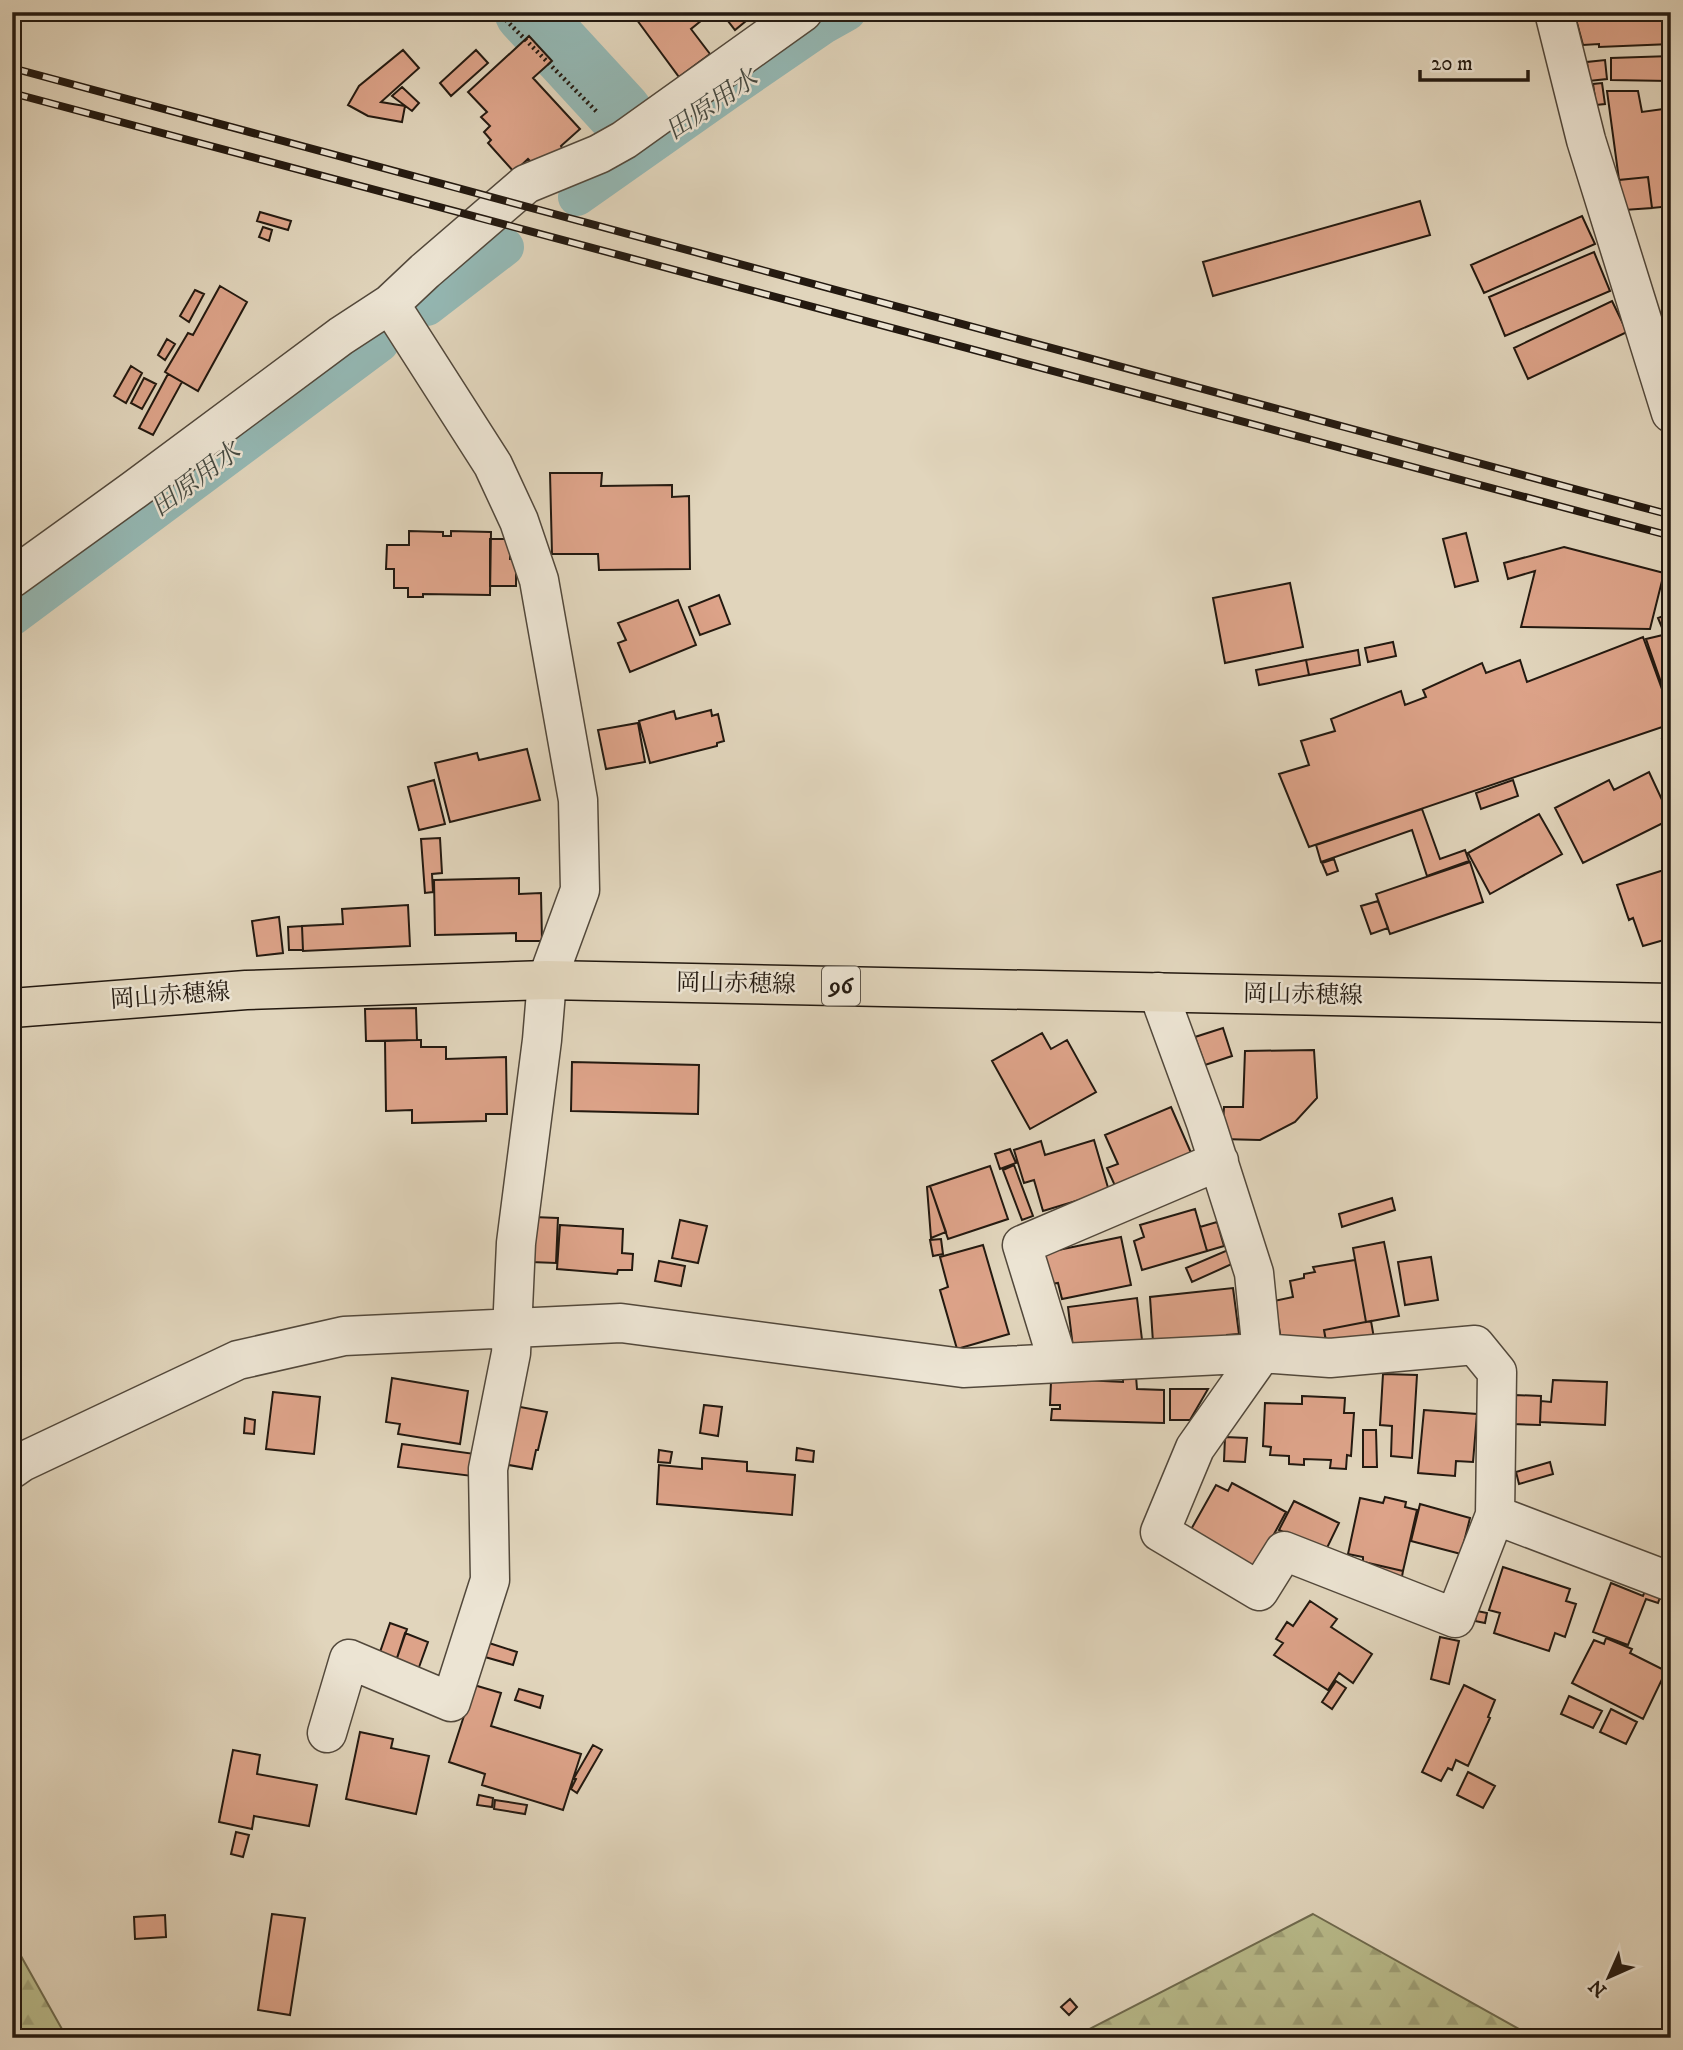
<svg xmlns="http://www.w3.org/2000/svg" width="1683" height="2050" font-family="'IM FELL DW Pica','Noto Serif JP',serif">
<defs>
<pattern id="forest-firs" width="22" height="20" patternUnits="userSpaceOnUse" patternTransform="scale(1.75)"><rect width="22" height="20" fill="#b9bc8c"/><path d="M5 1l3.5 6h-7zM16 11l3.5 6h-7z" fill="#9fa178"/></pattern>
</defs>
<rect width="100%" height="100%" fill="#e1d5bc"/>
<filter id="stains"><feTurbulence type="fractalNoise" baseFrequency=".00286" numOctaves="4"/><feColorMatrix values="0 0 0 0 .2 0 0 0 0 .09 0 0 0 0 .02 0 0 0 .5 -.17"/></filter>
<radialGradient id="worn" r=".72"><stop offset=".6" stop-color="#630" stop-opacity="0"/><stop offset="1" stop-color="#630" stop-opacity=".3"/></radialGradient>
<path fill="url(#forest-firs)" stroke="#6e6a4e" stroke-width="2" d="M 1313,1914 L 1535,2038 L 1072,2038 Z
M 12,1940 L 67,2038 L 12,2038 Z"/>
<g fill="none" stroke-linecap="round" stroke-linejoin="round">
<path stroke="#94b8b4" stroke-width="38" d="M 577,197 L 729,90 L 822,26 L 847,12
M 427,307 L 505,247
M 12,617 L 380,343"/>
<path stroke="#94b8b4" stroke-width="65" d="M 527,12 L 620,113"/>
</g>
<path fill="#dda389" stroke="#231910" stroke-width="2" d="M 639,12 L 712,12 L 691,29 L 710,54 L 679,77 L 634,16 Z
M 721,12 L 757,12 L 735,30 Z
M 1574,12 L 1671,12 L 1671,44 L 1599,47 L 1599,44 L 1583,45 Z
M 529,36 L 552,61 L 533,78 L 580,129 L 561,146 L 567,158 L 537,168 L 528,159 L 514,172 L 488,143 L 491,140 L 484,132 L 490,126 L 481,117 L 487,112 L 468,92 Z
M 403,50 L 419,68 L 381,102 L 405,106 L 402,122 L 368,116 L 348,105 L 359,86 Z
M 476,50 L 488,63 L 451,96 L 440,83 Z
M 1671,56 L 1669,81 L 1611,80 L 1611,58 Z
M 1605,60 L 1607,79 L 1589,81 L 1587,62 Z
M 1602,83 L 1605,104 L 1596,105 L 1593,84 Z
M 402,87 L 419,103 L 412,111 L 392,96 Z
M 1607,91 L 1638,91 L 1642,112 L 1671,108 L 1671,206 L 1652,208 L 1648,177 L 1619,180 Z
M 1648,177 L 1652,208 L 1624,210 L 1619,180 Z
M 1420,201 L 1430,235 L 1213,296 L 1203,262 Z
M 260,212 L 291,221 L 288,230 L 257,221 Z
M 1582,216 L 1595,244 L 1484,293 L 1471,265 Z
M 263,227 L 272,230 L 269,241 L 259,237 Z
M 1594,252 L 1610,291 L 1505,336 L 1489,297 Z
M 220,286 L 247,302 L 198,391 L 165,372 L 188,333 L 193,335 Z
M 195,290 L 204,294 L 189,322 L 180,316 Z
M 1612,301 L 1627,332 L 1528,379 L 1514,348 Z
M 167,339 L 175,344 L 165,360 L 158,355 Z
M 131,366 L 142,373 L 126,403 L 114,396 Z
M 168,374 L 182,382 L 153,435 L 139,428 Z
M 144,378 L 156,384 L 142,409 L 131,403 Z
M 550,473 L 602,473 L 601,486 L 672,485 L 672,497 L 689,496 L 690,569 L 599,570 L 598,554 L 552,554 Z
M 409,531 L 443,532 L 443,536 L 451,536 L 451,531 L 491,532 L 490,595 L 423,594 L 423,597 L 408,597 L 408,588 L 394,588 L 394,569 L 386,569 L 387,545 L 409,545 Z
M 1466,533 L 1478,581 L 1455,587 L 1443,539 Z
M 490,539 L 510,539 L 510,559 L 516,559 L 516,586 L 490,586 Z
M 1564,547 L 1664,573 L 1650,629 L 1521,627 L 1535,571 L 1508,579 L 1504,563 Z
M 1290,583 L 1303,647 L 1225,663 L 1213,598 Z
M 719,595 L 730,624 L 700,635 L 689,607 Z
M 678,600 L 696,645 L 630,672 L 618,643 L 626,640 L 618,623 Z
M 1671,613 L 1671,649 L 1658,618 Z
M 1663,635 L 1671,654 L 1671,711 L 1646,639 Z
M 1643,637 L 1671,714 L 1671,724 L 1309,847 L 1279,774 L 1309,765 L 1301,741 L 1335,731 L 1331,719 L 1401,691 L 1405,705 L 1426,697 L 1423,690 L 1482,663 L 1486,673 L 1520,660 L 1527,682 Z
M 1393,642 L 1396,656 L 1368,662 L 1365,648 Z
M 1358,650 L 1360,665 L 1309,675 L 1306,660 Z
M 1306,660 L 1309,675 L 1259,685 L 1256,670 Z
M 711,710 L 712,716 L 718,714 L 724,741 L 717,743 L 717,746 L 650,763 L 639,721 L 674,711 L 676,719 Z
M 638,723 L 645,762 L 606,769 L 598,730 Z
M 1671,736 L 1671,759 L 1670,759 L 1662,739 Z
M 527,749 L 540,800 L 450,822 L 435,763 L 477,753 L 479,760 Z
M 1649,772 L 1671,819 L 1583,863 L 1555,808 L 1609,780 L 1614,790 Z
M 434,780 L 445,824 L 419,830 L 408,787 Z
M 1513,780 L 1518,796 L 1481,809 L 1476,793 Z
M 1422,809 L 1440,859 L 1465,850 L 1469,861 L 1427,876 L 1412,830 L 1321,862 L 1316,845 Z
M 1539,814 L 1562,854 L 1490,894 L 1468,853 Z
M 440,838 L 442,873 L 432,874 L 433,892 L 425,893 L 421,839 Z
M 1334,859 L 1338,871 L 1327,875 L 1322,863 Z
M 1470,862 L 1483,902 L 1390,934 L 1376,894 Z
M 1667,869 L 1671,880 L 1671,938 L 1643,946 L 1633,918 L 1629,920 L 1617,885 Z
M 519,878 L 519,894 L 541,893 L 542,941 L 516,941 L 516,933 L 435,935 L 434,880 Z
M 1378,901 L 1388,928 L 1371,934 L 1361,906 Z
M 408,905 L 410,946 L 303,951 L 302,926 L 343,924 L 342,909 Z
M 279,917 L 283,953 L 257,956 L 252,921 Z
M 302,926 L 303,950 L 289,950 L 288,927 Z
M 416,1008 L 417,1040 L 366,1041 L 365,1009 Z
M 1223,1028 L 1232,1056 L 1205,1065 L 1195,1037 Z
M 1042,1033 L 1051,1049 L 1067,1040 L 1096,1092 L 1030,1129 L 992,1061 Z
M 417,1040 L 421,1040 L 421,1047 L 446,1047 L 446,1059 L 506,1057 L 507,1114 L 486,1114 L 486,1121 L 412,1123 L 412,1110 L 386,1111 L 385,1041 Z
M 1314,1050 L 1317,1098 L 1295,1122 L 1260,1140 L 1222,1139 L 1224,1107 L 1243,1107 L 1245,1051 Z
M 572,1062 L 699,1065 L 698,1114 L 571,1111 Z
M 1171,1107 L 1192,1155 L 1116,1188 L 1107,1168 L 1118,1164 L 1105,1135 Z
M 1094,1140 L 1109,1191 L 1043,1211 L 1034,1180 L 1024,1183 L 1014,1150 L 1041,1141 L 1045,1155 Z
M 1010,1149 L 1016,1163 L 1000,1169 L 995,1154 Z
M 1014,1165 L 1033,1216 L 1022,1220 L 1003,1170 Z
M 990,1166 L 1008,1219 L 948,1239 L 930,1186 Z
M 930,1186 L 946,1232 L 931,1238 L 927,1187 Z
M 1392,1198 L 1395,1210 L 1342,1227 L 1339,1214 Z
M 1195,1209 L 1207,1251 L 1142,1270 L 1134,1241 L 1144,1237 L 1140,1225 Z
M 533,1217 L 558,1218 L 556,1263 L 531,1262 Z
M 680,1220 L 707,1226 L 698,1263 L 672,1258 Z
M 1217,1222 L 1224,1246 L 1207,1251 L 1200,1227 Z
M 560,1225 L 623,1229 L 622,1253 L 633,1254 L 632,1270 L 618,1270 L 617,1274 L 557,1269 Z
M 1121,1237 L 1131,1285 L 1062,1299 L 1058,1283 L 1045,1285 L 1039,1254 Z
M 941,1239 L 943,1254 L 933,1256 L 930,1240 Z
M 1384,1242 L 1399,1316 L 1366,1322 L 1353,1248 Z
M 983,1245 L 1009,1334 L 957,1349 L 940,1290 L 948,1287 L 940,1257 Z
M 1228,1250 L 1234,1263 L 1192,1282 L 1186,1268 Z
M 1431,1257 L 1438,1300 L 1405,1305 L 1398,1262 Z
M 1355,1260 L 1366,1322 L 1324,1330 L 1327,1346 L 1282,1344 L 1274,1301 L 1293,1297 L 1290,1281 L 1304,1278 L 1304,1274 L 1315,1272 L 1313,1267 Z
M 659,1261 L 685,1266 L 681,1286 L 655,1281 Z
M 1233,1288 L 1239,1334 L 1227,1335 L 1228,1345 L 1153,1342 L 1150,1297 Z
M 1137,1298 L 1143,1348 L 1074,1355 L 1068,1307 Z
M 1371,1321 L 1375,1344 L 1327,1348 L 1324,1330 Z
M 1383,1374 L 1417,1375 L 1412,1458 L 1391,1456 L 1392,1426 L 1380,1425 Z
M 1123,1376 L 1136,1376 L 1137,1389 L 1164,1390 L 1164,1423 L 1051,1420 L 1052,1409 L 1060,1409 L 1060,1405 L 1050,1405 L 1051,1382 L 1062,1379 L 1123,1382 Z
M 392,1378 L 468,1391 L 460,1444 L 398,1434 L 400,1424 L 386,1422 Z
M 1553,1380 L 1607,1382 L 1605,1425 L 1540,1422 L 1541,1401 L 1551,1402 Z
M 1170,1389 L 1208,1389 L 1190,1420 L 1170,1420 Z
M 273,1392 L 320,1397 L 314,1454 L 266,1449 Z
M 1514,1395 L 1541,1396 L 1540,1425 L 1512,1424 Z
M 1302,1396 L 1345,1398 L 1344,1413 L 1354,1413 L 1351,1456 L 1347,1455 L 1346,1469 L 1330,1468 L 1331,1460 L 1304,1459 L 1304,1465 L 1289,1464 L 1289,1456 L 1270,1455 L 1271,1447 L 1263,1446 L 1265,1403 L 1302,1404 Z
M 704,1405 L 722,1407 L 718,1436 L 700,1433 Z
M 515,1406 L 547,1412 L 538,1450 L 536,1450 L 532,1469 L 503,1464 Z
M 1424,1410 L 1477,1414 L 1473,1462 L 1456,1461 L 1455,1476 L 1418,1473 Z
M 245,1418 L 255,1420 L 254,1434 L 244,1433 Z
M 1363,1430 L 1376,1430 L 1377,1467 L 1363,1467 Z
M 1225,1437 L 1247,1438 L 1245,1462 L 1224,1461 Z
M 402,1444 L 475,1454 L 472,1476 L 398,1467 Z
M 797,1448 L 814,1451 L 813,1462 L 796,1460 Z
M 659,1450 L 672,1452 L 670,1463 L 658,1462 Z
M 702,1458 L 747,1462 L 747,1471 L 795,1475 L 792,1515 L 657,1504 L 659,1465 L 702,1469 Z
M 1550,1462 L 1553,1474 L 1519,1484 L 1516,1472 Z
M 1232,1483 L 1286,1512 L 1255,1569 L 1189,1533 L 1216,1485 L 1228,1491 Z
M 1385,1497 L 1406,1502 L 1405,1507 L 1417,1510 L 1403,1571 L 1364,1562 L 1363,1561 L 1363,1557 L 1348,1554 L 1360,1498 L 1383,1503 Z
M 1294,1501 L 1339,1523 L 1325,1552 L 1279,1530 Z
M 1420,1504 L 1470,1518 L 1461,1554 L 1411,1541 Z
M 1364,1562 L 1403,1571 L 1401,1582 Z
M 1503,1567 L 1570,1589 L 1566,1601 L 1576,1604 L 1565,1637 L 1555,1633 L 1549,1651 L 1494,1633 L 1500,1613 L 1489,1610 Z
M 1611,1583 L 1643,1596 L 1645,1591 L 1660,1597 L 1658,1603 L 1646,1599 L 1628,1645 L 1593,1632 Z
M 1310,1601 L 1337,1619 L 1331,1627 L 1372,1654 L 1353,1683 L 1339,1673 L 1328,1690 L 1274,1655 L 1283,1643 L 1276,1639 L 1287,1622 L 1293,1626 Z
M 1477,1611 L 1487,1613 L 1485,1623 L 1475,1621 Z
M 390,1623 L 407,1629 L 396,1661 L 379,1655 Z
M 405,1633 L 428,1642 L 418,1670 L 396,1661 Z
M 1440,1637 L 1459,1641 L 1449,1684 L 1431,1679 Z
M 1606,1638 L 1632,1649 L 1630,1653 L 1666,1671 L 1643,1719 L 1572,1683 L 1594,1640 L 1604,1644 Z
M 489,1643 L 517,1652 L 513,1665 L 485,1657 Z
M 1336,1681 L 1346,1688 L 1332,1709 L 1322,1702 Z
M 474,1685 L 501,1693 L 491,1726 L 581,1754 L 563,1810 L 482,1785 L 485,1774 L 449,1762 Z
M 1464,1685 L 1495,1700 L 1488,1717 L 1490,1718 L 1468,1766 L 1456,1760 L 1452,1770 L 1448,1768 L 1441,1781 L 1422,1772 Z
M 519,1689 L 543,1696 L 540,1708 L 515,1700 Z
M 1569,1696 L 1602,1711 L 1593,1728 L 1561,1714 Z
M 1611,1709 L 1637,1722 L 1626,1744 L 1600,1732 Z
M 360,1732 L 393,1739 L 391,1748 L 429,1756 L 416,1814 L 346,1799 Z
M 593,1745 L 602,1750 L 577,1793 L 571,1789 L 576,1779 L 574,1778 Z
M 233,1750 L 260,1755 L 257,1774 L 317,1785 L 309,1826 L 254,1816 L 252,1829 L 219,1822 Z
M 1468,1772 L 1495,1786 L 1483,1808 L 1457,1795 Z
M 479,1795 L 493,1798 L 492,1807 L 477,1805 Z
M 495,1800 L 527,1805 L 525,1814 L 494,1809 Z
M 236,1832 L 249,1835 L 243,1857 L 231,1854 Z
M 272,1914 L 305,1918 L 290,2015 L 258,2010 Z
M 165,1915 L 166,1937 L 135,1939 L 134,1917 Z
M 1070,1999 L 1077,2007 L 1069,2015 L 1061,2007 Z"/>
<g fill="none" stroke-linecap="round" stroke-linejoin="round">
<g stroke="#52483b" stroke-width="41">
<path id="minor" d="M 1554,12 L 1586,140 L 1671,413
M 12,578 L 134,490 L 341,336 L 390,304 L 425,271 L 526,184 L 599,154 L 624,140 L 803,12
M 1058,1362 L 1022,1245 L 1219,1161
M 12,1469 L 22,1462 L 238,1360 L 344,1336 L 621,1323 L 963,1368 L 1262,1353 L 1330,1358 L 1475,1345 L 1497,1372 L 1495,1515 L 1455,1618 L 1284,1551 L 1259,1591 L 1160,1532 L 1195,1448 L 1262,1353 L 1254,1273 L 1206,1123 L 1158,992
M 1495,1515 L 1671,1582
M 327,1733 L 349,1659 L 451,1702 L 490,1580 L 488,1469 L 511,1353 L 516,1243 L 542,1040 L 547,980 L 580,890 L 578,800 L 539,580 L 519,521 L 493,465 L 390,304"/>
</g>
<g stroke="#231910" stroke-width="41">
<path id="major" d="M 12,1008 L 246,990 L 547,980 L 1671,1003"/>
</g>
<path stroke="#231910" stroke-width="4.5" stroke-dasharray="2 3.5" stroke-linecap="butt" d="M 498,12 L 597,112"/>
<use href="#minor" stroke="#ece4d3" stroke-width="38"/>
<use href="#major" stroke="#e1d5bc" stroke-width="38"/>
<g stroke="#231910" stroke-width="8">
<path id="rail" d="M 12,68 L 1671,515
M 12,93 L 1671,536"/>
</g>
<use href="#rail" stroke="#ece4d3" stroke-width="5" stroke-dasharray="16" stroke-linecap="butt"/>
</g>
<g text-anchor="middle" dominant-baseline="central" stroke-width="5" stroke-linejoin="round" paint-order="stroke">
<rect fill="#ece4d3" stroke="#5f564a" stroke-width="2" x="822" y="966.5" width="38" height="39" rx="5"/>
<g font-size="23" font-weight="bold" fill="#231910">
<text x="841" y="986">96</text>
</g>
<g font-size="24" fill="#231910" stroke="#ece4d3">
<text transform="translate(736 984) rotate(1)">岡山赤穂線</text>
<text transform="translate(1303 995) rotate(1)">岡山赤穂線</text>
<text transform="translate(170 996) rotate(-4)">岡山赤穂線</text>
</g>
<g font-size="26" font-style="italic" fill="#454941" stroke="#ece4d3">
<text transform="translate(712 105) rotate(-34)">田原用水</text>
<text transform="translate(196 480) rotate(-37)">田原用水</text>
</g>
</g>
<rect width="1683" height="2050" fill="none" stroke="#e1d5bc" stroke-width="42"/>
<rect x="14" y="14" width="1655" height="2022" fill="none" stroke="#231910" stroke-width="3.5"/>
<rect x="21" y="21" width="1641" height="2008" fill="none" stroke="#231910" stroke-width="2"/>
<g transform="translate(1609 1977) rotate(225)" stroke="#ece4d3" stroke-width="5" paint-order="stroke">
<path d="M0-5L12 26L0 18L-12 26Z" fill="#231910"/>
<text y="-10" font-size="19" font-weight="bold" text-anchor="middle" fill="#231910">N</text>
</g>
<path d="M1420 70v10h108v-10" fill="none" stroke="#231910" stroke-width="3.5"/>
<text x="1431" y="70" font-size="21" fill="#231910" stroke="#ece4d3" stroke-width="5" paint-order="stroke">20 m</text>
<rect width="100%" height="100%" filter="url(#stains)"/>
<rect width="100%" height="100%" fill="url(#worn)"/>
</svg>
